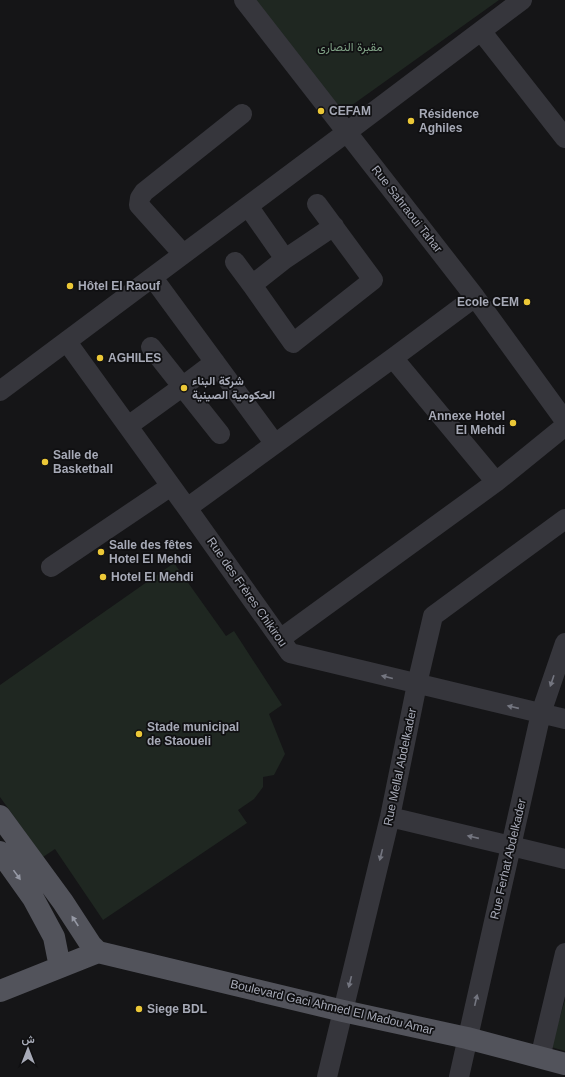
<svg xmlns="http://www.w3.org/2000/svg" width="565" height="1077" font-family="Helvetica,Vazirmatn,sans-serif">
<rect width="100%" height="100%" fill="#151517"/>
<path fill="#1f2721" d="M 252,0 L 499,0 L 341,113 Z
M 174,563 L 226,636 L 234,631 L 282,705 L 269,714 L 285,754 L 274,775 L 263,777 L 263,787 L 254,799 L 238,810 L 247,823 L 103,920 L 55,849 L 43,857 L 0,797 L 0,685 Z
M 565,1000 L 565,1051 L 551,1047 Z"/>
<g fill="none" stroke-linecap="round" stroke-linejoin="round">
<path stroke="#36363c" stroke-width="20" d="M 244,0 L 475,297 L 565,421
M 481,31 L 565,138
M 248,206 L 285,259 L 252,285 L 293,343 L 373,280 L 317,204
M 183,254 L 139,205 L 140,198 L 144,192 L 242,114
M 285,259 L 334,226
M 235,262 L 252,285
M 153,278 L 275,444
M 67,342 L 187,508 L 290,653 L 565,719
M 151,347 L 220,434
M 0,391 L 347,132 L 522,0
M 128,426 L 182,387 L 215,362
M 496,482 L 565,426
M 187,508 L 393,358 L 475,297
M 51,567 L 171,486
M 280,639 L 496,482 L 393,358
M 390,817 L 565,859
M 540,1058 L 565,953
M 327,1077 L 390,817 L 417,684 L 433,616 L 565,519
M 459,1077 L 541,713 L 565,643"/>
<path stroke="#52535b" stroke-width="22" d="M 0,816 L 63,902 L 91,945 L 98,952
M 0,852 L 33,898 L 54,937 L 60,967
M 98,952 L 343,1011 L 467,1038 L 565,1064
M 0,991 L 98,952"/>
</g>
<defs><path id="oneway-solid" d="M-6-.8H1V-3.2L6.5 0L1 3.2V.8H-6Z"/></defs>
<g fill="#747680">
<use href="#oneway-solid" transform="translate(387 677) rotate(-166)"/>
<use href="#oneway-solid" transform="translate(552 681) rotate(109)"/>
<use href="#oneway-solid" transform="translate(513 707) rotate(-167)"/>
<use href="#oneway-solid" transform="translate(473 837) rotate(-167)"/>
<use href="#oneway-solid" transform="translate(381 855) rotate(104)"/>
<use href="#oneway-solid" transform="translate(350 982) rotate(104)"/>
<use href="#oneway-solid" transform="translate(476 1000) rotate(-77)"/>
</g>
<g fill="#9699a5">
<use href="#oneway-solid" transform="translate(17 875) rotate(54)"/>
<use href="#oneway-solid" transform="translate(75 921) rotate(-123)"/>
</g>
<g fill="#ecc837" stroke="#101012" stroke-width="1.5">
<circle cx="321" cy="111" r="4"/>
<circle cx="411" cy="121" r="4"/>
<circle cx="70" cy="286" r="4"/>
<circle cx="527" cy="302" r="4"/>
<circle cx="100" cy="358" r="4"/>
<circle cx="184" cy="388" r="4"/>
<circle cx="513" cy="423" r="4"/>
<circle cx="45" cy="462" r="4"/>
<circle cx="101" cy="552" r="4"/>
<circle cx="103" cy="577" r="4"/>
<circle cx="139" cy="734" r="4"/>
<circle cx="139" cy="1009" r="4"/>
</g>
<g text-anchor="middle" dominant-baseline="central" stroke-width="3.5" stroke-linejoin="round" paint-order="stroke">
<g font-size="12" fill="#7fa185" stroke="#101012">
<text x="350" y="47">مقبرة النصارى</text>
</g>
<g font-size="12" font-weight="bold" fill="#a7aab7" stroke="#101012" text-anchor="start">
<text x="329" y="111">CEFAM</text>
<text x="419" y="114">Résidence<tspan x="419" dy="14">Aghiles</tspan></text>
<text x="78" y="286">Hôtel El Raouf</text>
<text x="519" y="302" text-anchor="end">Ecole CEM</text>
<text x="108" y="358">AGHILES</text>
<text x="192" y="381">شركة البناء<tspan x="192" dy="14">الحكومية الصينية</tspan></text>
<text x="505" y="416" text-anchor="end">Annexe Hotel<tspan x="505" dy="14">El Mehdi</tspan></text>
<text x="53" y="455">Salle de<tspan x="53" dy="14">Basketball</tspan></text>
<text x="109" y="545">Salle des fêtes<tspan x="109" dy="14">Hotel El Mehdi</tspan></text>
<text x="111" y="577">Hotel El Mehdi</text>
<text x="147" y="727">Stade municipal<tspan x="147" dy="14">de Staoueli</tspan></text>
<text x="147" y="1009">Siege BDL</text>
</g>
<g font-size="12" fill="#a7aab7" stroke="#101012">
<text transform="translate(407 209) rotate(52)">Rue Sahraoui Tahar</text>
<text transform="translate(247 592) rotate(55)">Rue des Frères Chikirou</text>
<text transform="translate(400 767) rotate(-78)">Rue Mellal Abdelkader</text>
<text transform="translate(508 859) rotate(-77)">Rue Ferhat Abdelkader</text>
<text transform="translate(332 1007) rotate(13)">Boulevard Gaci Ahmed El Madou Amar</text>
</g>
</g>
<g transform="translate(28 1049)" stroke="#101012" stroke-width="3" paint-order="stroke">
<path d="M0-3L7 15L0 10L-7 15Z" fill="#a7aab7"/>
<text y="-6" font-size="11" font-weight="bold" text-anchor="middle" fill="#a7aab7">ش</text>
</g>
</svg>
